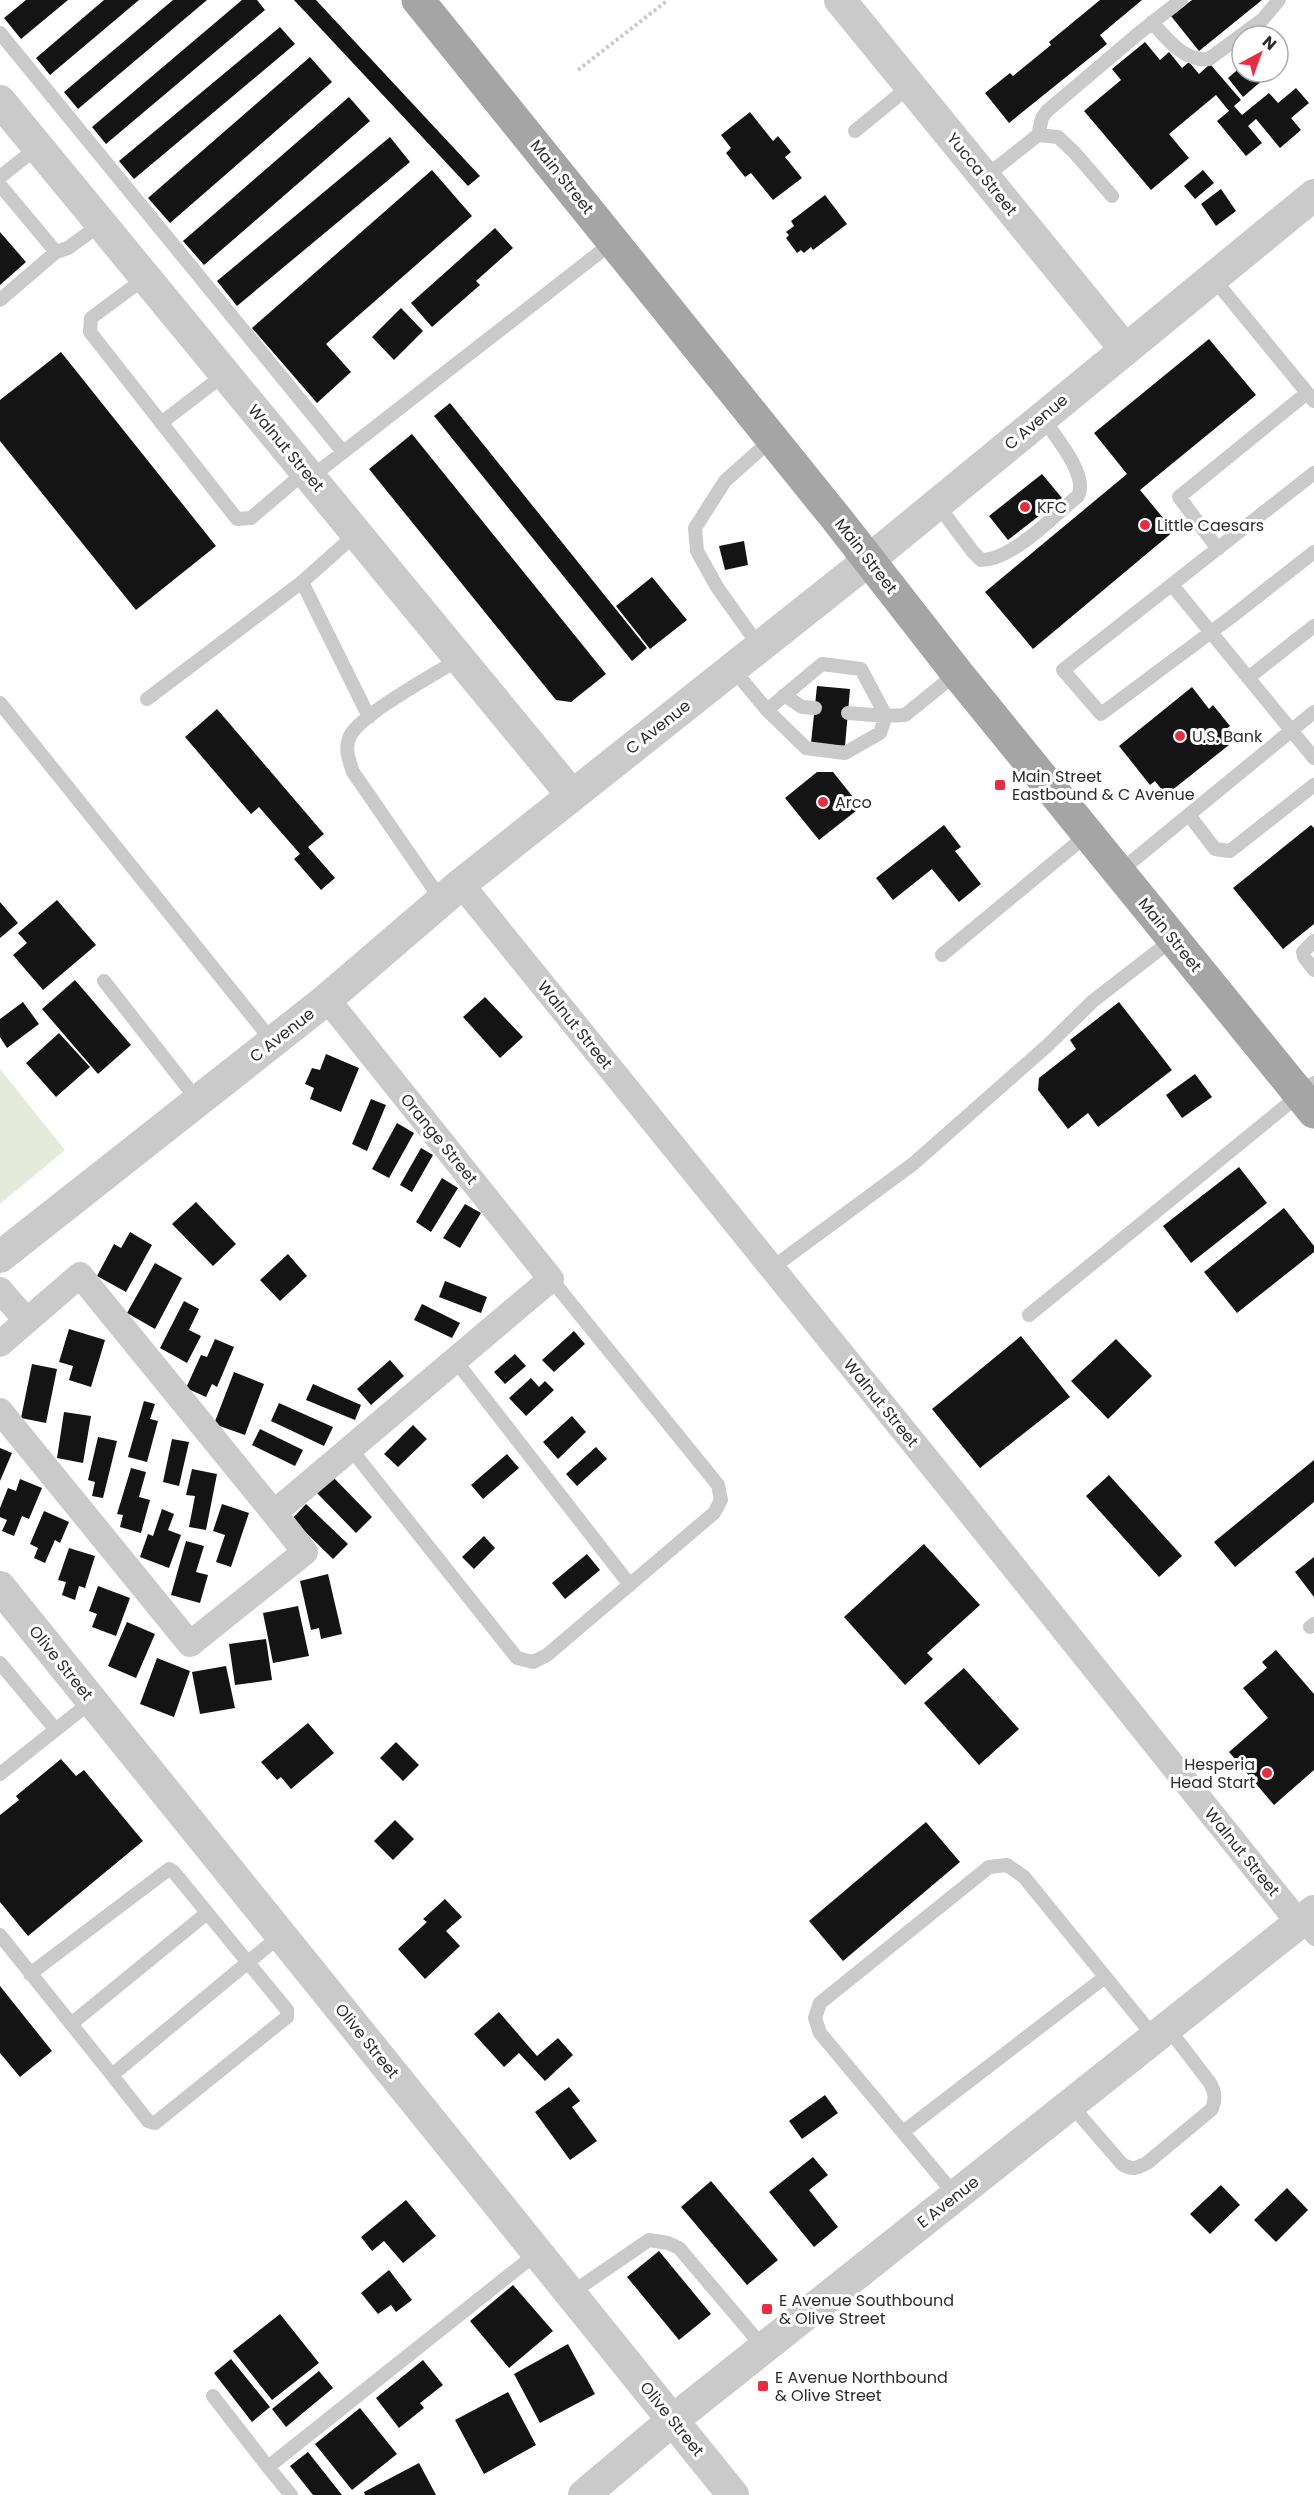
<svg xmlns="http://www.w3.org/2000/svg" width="1314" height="2495" font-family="Poppins,sans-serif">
<rect width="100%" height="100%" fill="#fff"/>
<path fill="#e4ebda" d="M 0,1069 L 65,1150 L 0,1204 Z"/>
<path fill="#141414" d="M 26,0 L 68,0 L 21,39 L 4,18 Z
M 104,0 L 139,0 L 50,75 L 36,58 Z
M 173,0 L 207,0 L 78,109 L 64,92 Z
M 242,0 L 257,0 L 265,10 L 106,144 L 92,127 Z
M 294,0 L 316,0 L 480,176 L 468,186 Z
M 1100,0 L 1142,0 L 1100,35 L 1107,44 L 1009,123 L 985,93 L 1010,73 L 1013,76 L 1051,45 L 1049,42 Z
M 1192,0 L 1262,0 L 1199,51 L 1171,16 Z
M 280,27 L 295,44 L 134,179 L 119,161 Z
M 1145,42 L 1160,60 L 1169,52 L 1182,68 L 1189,62 L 1199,74 L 1210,64 L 1241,100 L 1234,106 L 1242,115 L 1269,93 L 1278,103 L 1296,88 L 1309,103 L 1291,118 L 1301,130 L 1280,148 L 1256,119 L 1248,126 L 1262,143 L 1246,156 L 1217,121 L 1229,111 L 1216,95 L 1169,134 L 1189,158 L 1151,190 L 1084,111 L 1121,80 L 1112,69 Z
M 310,57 L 332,82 L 170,223 L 148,198 Z
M 1242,66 L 1242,72 L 1272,72 L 1243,97 L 1228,78 Z
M 349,97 L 370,121 L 204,265 L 183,241 Z
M 750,112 L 773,141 L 778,136 L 791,152 L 785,157 L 802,178 L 773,200 L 751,173 L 745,177 L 726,153 L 731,148 L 721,135 Z
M 390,137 L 410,162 L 237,306 L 217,281 Z
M 432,170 L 472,216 L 326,344 L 351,372 L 317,403 L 252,328 Z
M 1203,170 L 1214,183 L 1195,199 L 1184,186 Z
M 1221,189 L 1236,211 L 1216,226 L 1201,204 Z
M 825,195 L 847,224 L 813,250 L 811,247 L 804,253 L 801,250 L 797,253 L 786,238 L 789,235 L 786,232 L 794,226 L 791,221 Z
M 495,228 L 513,248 L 476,281 L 480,285 L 432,327 L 411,303 Z
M 0,232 L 26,262 L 0,285 Z
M 401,308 L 423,331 L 394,360 L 372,337 Z
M 1209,339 L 1256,395 L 1140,490 L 1174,531 L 1033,649 L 985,592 L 1127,474 L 1094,433 Z
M 61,352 L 216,546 L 136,610 L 0,441 L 0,400 Z
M 450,403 L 647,648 L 632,661 L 434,416 Z
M 412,434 L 606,674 L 571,702 L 556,700 L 369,469 Z
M 1042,474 L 1062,498 L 1008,540 L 989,516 Z
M 744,541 L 748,565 L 725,570 L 719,546 Z
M 652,577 L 687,620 L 650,649 L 616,606 Z
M 817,686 L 850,689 L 845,746 L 811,743 Z
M 1192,687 L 1209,709 L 1213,705 L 1230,726 L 1225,730 L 1234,741 L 1166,795 L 1155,781 L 1150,785 L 1119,746 Z
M 217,709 L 324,834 L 308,847 L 335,878 L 321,890 L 294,859 L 300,854 L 259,807 L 251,814 L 185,737 Z
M 817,772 L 833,772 L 861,807 L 819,840 L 785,798 Z
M 944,825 L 961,847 L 955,851 L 981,884 L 959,902 L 932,869 L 893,900 L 876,878 Z
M 1311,825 L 1314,828 L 1314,924 L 1283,949 L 1233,888 Z
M 57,900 L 96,945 L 43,990 L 13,955 L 27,943 L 18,933 Z
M 0,902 L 18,923 L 0,938 Z
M 75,980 L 131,1045 L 98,1074 L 42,1009 Z
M 485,997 L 523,1037 L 500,1058 L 463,1017 Z
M 23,1002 L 39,1024 L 7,1048 L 0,1037 L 0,1019 Z
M 1119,1002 L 1172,1070 L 1098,1127 L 1088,1113 L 1068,1129 L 1038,1090 L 1039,1078 L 1076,1049 L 1070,1040 Z
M 59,1033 L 90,1067 L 56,1097 L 26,1063 Z
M 326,1054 L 359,1068 L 341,1112 L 310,1099 L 314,1088 L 305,1084 L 312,1068 L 320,1070 Z
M 1195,1074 L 1212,1097 L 1182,1118 L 1166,1095 Z
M 371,1099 L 386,1105 L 367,1151 L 352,1144 Z
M 397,1123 L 414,1133 L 389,1178 L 372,1169 Z
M 421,1148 L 433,1155 L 412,1192 L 400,1185 Z
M 1239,1167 L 1267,1203 L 1191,1263 L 1163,1226 Z
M 442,1178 L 458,1188 L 431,1232 L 416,1222 Z
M 196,1202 L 236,1244 L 213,1266 L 172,1224 Z
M 465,1204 L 481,1213 L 460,1248 L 443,1238 Z
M 1284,1208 L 1314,1246 L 1314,1252 L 1237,1313 L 1204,1272 Z
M 130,1232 L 152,1245 L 126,1292 L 97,1276 L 114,1244 L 121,1248 Z
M 288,1254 L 307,1276 L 280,1301 L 260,1280 Z
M 155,1263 L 182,1278 L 155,1329 L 127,1313 Z
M 445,1281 L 487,1297 L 481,1313 L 439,1297 Z
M 184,1301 L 199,1309 L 189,1330 L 201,1336 L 187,1363 L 160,1348 Z
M 422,1304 L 460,1323 L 452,1338 L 414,1320 Z
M 69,1329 L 105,1340 L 91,1387 L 69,1380 L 73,1366 L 59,1362 Z
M 574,1331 L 585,1344 L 554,1372 L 542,1360 Z
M 1021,1336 L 1070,1397 L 980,1468 L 932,1409 Z
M 215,1339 L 234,1347 L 217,1387 L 212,1384 L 206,1397 L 186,1388 L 201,1355 L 207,1357 Z
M 1116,1339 L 1152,1376 L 1108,1419 L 1071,1381 Z
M 515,1354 L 526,1366 L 505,1384 L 494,1372 Z
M 390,1360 L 404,1376 L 371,1405 L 357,1389 Z
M 32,1364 L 57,1369 L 46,1423 L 21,1418 Z
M 234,1372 L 264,1384 L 245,1435 L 214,1424 Z
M 531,1378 L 539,1387 L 545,1381 L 554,1390 L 526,1416 L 509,1398 Z
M 313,1384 L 361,1405 L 355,1420 L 306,1400 Z
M 144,1401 L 155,1404 L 150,1419 L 158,1421 L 147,1462 L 128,1457 Z
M 279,1403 L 333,1427 L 324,1446 L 271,1421 Z
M 64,1412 L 91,1416 L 83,1463 L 57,1458 Z
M 572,1416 L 586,1432 L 558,1459 L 543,1442 Z
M 413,1425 L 427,1439 L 398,1467 L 384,1454 Z
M 260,1429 L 303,1450 L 295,1466 L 252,1445 Z
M 98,1437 L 117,1441 L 103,1498 L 92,1496 L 95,1482 L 88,1480 Z
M 172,1439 L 189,1442 L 179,1486 L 163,1482 Z
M 596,1447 L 607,1459 L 577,1486 L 566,1474 Z
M 0,1448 L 12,1453 L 0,1481 Z
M 507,1454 L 519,1468 L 483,1499 L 471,1485 Z
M 1314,1460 L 1314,1502 L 1235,1567 L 1214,1542 Z
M 131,1468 L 146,1472 L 139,1497 L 150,1500 L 141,1533 L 120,1527 L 123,1515 L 117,1514 Z
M 192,1469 L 217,1474 L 206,1530 L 189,1527 L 195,1496 L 186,1495 Z
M 1109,1475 L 1182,1556 L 1159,1577 L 1086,1496 Z
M 333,1477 L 372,1517 L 356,1533 L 317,1493 Z
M 20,1479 L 42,1488 L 29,1519 L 22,1516 L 14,1536 L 2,1531 L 7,1520 L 0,1517 L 0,1508 L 8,1488 L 16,1491 Z
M 222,1504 L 249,1513 L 231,1567 L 216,1562 L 225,1535 L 213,1531 Z
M 306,1504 L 348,1544 L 333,1559 L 292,1519 Z
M 162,1509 L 174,1514 L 168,1530 L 181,1535 L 169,1568 L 140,1557 L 148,1534 L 153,1536 Z
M 44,1511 L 69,1522 L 60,1543 L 55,1540 L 45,1563 L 34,1558 L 38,1548 L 30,1544 Z
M 484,1536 L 495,1548 L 474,1569 L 462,1557 Z
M 186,1541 L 204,1546 L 196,1572 L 208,1575 L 200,1603 L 171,1595 Z
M 924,1544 L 980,1605 L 927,1653 L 933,1659 L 905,1685 L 844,1617 Z
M 69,1548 L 95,1556 L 85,1588 L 79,1586 L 75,1600 L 62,1595 L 66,1582 L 58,1580 Z
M 587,1554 L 600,1570 L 565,1599 L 552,1583 Z
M 1314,1557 L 1314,1597 L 1295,1572 Z
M 328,1574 L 342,1634 L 321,1639 L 319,1628 L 311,1630 L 300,1581 Z
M 98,1586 L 130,1598 L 116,1636 L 92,1627 L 97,1614 L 89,1611 Z
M 298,1606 L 309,1656 L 273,1663 L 263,1613 Z
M 127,1622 L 155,1634 L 136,1678 L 108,1666 Z
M 266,1639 L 272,1680 L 235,1685 L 229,1644 Z
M 1276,1650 L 1314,1694 L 1314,1770 L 1274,1805 L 1229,1752 L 1268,1718 L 1243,1688 L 1267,1668 L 1262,1662 Z
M 157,1658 L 190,1671 L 174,1717 L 140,1704 Z
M 226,1666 L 235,1708 L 200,1714 L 192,1672 Z
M 964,1668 L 1019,1729 L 979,1765 L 924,1703 Z
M 308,1723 L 334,1753 L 291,1789 L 281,1777 L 277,1780 L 261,1762 Z
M 396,1742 L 419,1765 L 403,1781 L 380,1758 Z
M 61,1759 L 76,1776 L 84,1770 L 143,1841 L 28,1936 L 0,1902 L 0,1815 L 19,1800 L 16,1796 Z
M 395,1820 L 414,1839 L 393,1860 L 374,1841 Z
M 926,1822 L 960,1862 L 843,1961 L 809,1921 Z
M 445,1899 L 462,1917 L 446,1931 L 460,1946 L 425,1979 L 398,1949 L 427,1922 L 423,1919 Z
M 0,1986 L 52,2051 L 20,2077 L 0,2053 Z
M 499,2012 L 537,2056 L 558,2038 L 573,2055 L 545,2081 L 519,2053 L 504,2067 L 474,2034 Z
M 569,2087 L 580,2101 L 572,2107 L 597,2141 L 570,2160 L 535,2112 Z
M 825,2095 L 838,2113 L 802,2139 L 789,2121 Z
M 813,2157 L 828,2175 L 809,2190 L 838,2227 L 814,2247 L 769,2192 Z
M 711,2181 L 778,2260 L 747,2285 L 681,2207 Z
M 1221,2185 L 1240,2205 L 1210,2234 L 1190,2214 Z
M 1287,2188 L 1308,2210 L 1276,2242 L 1254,2220 Z
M 406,2200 L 436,2236 L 403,2263 L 384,2241 L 372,2251 L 361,2237 Z
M 659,2251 L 711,2314 L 679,2340 L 627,2277 Z
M 389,2270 L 412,2300 L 396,2312 L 391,2305 L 378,2314 L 361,2293 Z
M 513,2285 L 553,2331 L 509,2368 L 470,2321 Z
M 280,2314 L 319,2363 L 272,2400 L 233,2351 Z
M 568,2344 L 595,2394 L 540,2423 L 514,2374 Z
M 231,2359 L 270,2407 L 252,2422 L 214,2373 Z
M 423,2360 L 443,2385 L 420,2403 L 424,2408 L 399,2428 L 376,2398 Z
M 319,2371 L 333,2388 L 286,2427 L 272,2409 Z
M 508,2392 L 536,2445 L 484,2474 L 455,2420 Z
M 360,2408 L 397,2454 L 352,2490 L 315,2444 Z
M 308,2452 L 342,2495 L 313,2495 L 290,2466 Z
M 419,2463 L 436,2495 L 365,2495 L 364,2492 Z"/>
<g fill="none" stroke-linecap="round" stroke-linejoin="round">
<path stroke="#cacaca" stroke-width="4" stroke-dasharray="3 3" stroke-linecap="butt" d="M 578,70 L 668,0"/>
<path stroke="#cacaca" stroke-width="14" d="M 1152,22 C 1166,38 1184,62 1209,59 L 1262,20 L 1279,0
M 0,33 L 343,452
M 855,131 L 910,86
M 1038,135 L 1042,118 L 1047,111 L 1139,33 L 1181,0
M 0,177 L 38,147
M 985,177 L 1038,135 L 1058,137 L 1074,152 L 1112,196
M 0,185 L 56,252 L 68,248 L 101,224
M 145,278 L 91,318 L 90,332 L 237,519 L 251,518 L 305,472
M 1213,278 L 1314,401
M 0,300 L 56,252
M 161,423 L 225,374
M 1314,473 L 1063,670 L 1101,714 L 1230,618 L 1314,552
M 310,478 L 613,242
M 937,504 L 973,552 L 981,560 C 1013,560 1053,516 1078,496 C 1089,475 1054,435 1042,417
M 356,534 L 302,582 L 369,717
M 1218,549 L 1179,497 L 1307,393
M 1172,585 L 1314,758
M 759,646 L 717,587 L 697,551 L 695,528 L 725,481 L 772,439
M 732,668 L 767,710 L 806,748 L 845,753 L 880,733 L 886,716 L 848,713
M 1248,678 L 1314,626
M 784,695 L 802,707 L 815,708
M 147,699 L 302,582
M 0,703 L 273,1042
M 767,710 L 822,664 L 861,669 L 886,716 L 905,715 L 957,673
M 1189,815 L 1215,849 L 1230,851 L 1314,785
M 1119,872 L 1314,712
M 442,901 L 353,772 C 349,760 344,749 350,736 C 361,714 435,674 459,659
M 1314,941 L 1303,952 L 1304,957 L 1314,970
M 942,955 L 1088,834
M 104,981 L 198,1101
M 772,1268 L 913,1164 L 1048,1045 L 1093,1001 L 1173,939
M 1029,1315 L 1314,1083
M 455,1360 L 630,1585
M 350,1448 L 517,1658 L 533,1662 L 547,1655 L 714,1513 L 721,1500 L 718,1485 L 551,1279
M 1310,1627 L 1314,1624
M 0,1663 L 56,1730
M 0,1774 L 92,1701
M 1299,1923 L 1314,1939
M 0,1935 L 112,2075 L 281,1935
M 30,1974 L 169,1869 L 173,1871 L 287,2010 L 287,2017 L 155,2123 L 148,2121 L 112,2075
M 71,2024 L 207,1913
M 1071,2105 L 1122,2164 C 1132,2171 1137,2168 1147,2163 L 1212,2109 C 1216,2099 1215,2092 1210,2083 L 1168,2028
M 903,2132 L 1105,1977
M 956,2196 L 820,2033 L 815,2018 L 820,2003 L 989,1867 L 1007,1865 L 1024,1877 L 1155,2038
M 570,2294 L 649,2240 L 668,2243 L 679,2248 L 764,2348
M 213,2396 L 268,2467
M 291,2495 L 268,2467 L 537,2253"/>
<path stroke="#cacaca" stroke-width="26" d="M 461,884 L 955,1494 L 1299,1923
M 0,1290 L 27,1321
M 0,1344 L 80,1275 L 274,1513
M 0,1411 L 190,1644 L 305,1552 L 274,1513 L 551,1279 L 327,999"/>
<path stroke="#cacaca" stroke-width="32" d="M 840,0 L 1125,349
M 0,101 L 572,795
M 0,1257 L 327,999 L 461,884 L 869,560 L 1314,195
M 0,1587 L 733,2495
M 584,2495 L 673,2420 L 1314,1911"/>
<path stroke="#a5a5a5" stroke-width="33" d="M 418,0 L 836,518 L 957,673 L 1314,1112"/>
</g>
<g fill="#e62e43" stroke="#fff" stroke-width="2">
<circle cx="1025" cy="507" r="6"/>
<circle cx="1145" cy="525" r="6"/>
<circle cx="1180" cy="736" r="6"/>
<rect x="994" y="779" width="12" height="12" rx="3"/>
<circle cx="823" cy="802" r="6"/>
<circle cx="1267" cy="1773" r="6"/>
<rect x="761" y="2303" width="12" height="12" rx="3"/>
<rect x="757" y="2380" width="12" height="12" rx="3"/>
</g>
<g text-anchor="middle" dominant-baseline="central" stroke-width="6" stroke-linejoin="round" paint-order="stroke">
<g font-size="16" fill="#2d2d2d" stroke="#fff">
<text transform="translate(982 174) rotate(51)">Yucca Street</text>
<text transform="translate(562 177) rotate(51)">Main Street</text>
<text transform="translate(1036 422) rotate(-40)">C Avenue</text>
<text transform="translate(286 448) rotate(50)">Walnut Street</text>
<text transform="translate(866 556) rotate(52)">Main Street</text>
<text transform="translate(658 727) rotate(-38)">C Avenue</text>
<text transform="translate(1170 935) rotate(51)">Main Street</text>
<text transform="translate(575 1025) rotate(51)">Walnut Street</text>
<text transform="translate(282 1035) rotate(-38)">C Avenue</text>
<text transform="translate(439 1139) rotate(51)">Orange Street</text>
<text transform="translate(881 1403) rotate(51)">Walnut Street</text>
<text transform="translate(61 1663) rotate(51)">Olive Street</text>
<text transform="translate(1242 1852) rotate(51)">Walnut Street</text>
<text transform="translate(367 2041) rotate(51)">Olive Street</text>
<text transform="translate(948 2202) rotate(-38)">E Avenue</text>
<text transform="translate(672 2419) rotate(51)">Olive Street</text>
</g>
<g font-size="16" fill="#2d2d2d" stroke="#fff" text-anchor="start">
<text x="1037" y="507">KFC</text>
<text x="1157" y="525">Little Caesars</text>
<text x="1192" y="736">U.S. Bank</text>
<text x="1012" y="776">Main Street<tspan x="1012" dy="18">Eastbound &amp; C Avenue</tspan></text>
<text x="835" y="802">Arco</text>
<text x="1255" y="1764" text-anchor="end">Hesperia<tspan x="1255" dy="18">Head Start</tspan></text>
<text x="779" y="2300">E Avenue Southbound<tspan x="779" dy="18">&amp; Olive Street</tspan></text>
<text x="775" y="2377">E Avenue Northbound<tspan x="775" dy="18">&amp; Olive Street</tspan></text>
</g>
</g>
<g transform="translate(1260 54) rotate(41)"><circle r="28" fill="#ffffff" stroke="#ababab" stroke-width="1.5"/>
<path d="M0-4.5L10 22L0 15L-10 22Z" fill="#e62e43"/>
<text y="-9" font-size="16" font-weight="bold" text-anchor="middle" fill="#2d2d2d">N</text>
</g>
</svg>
